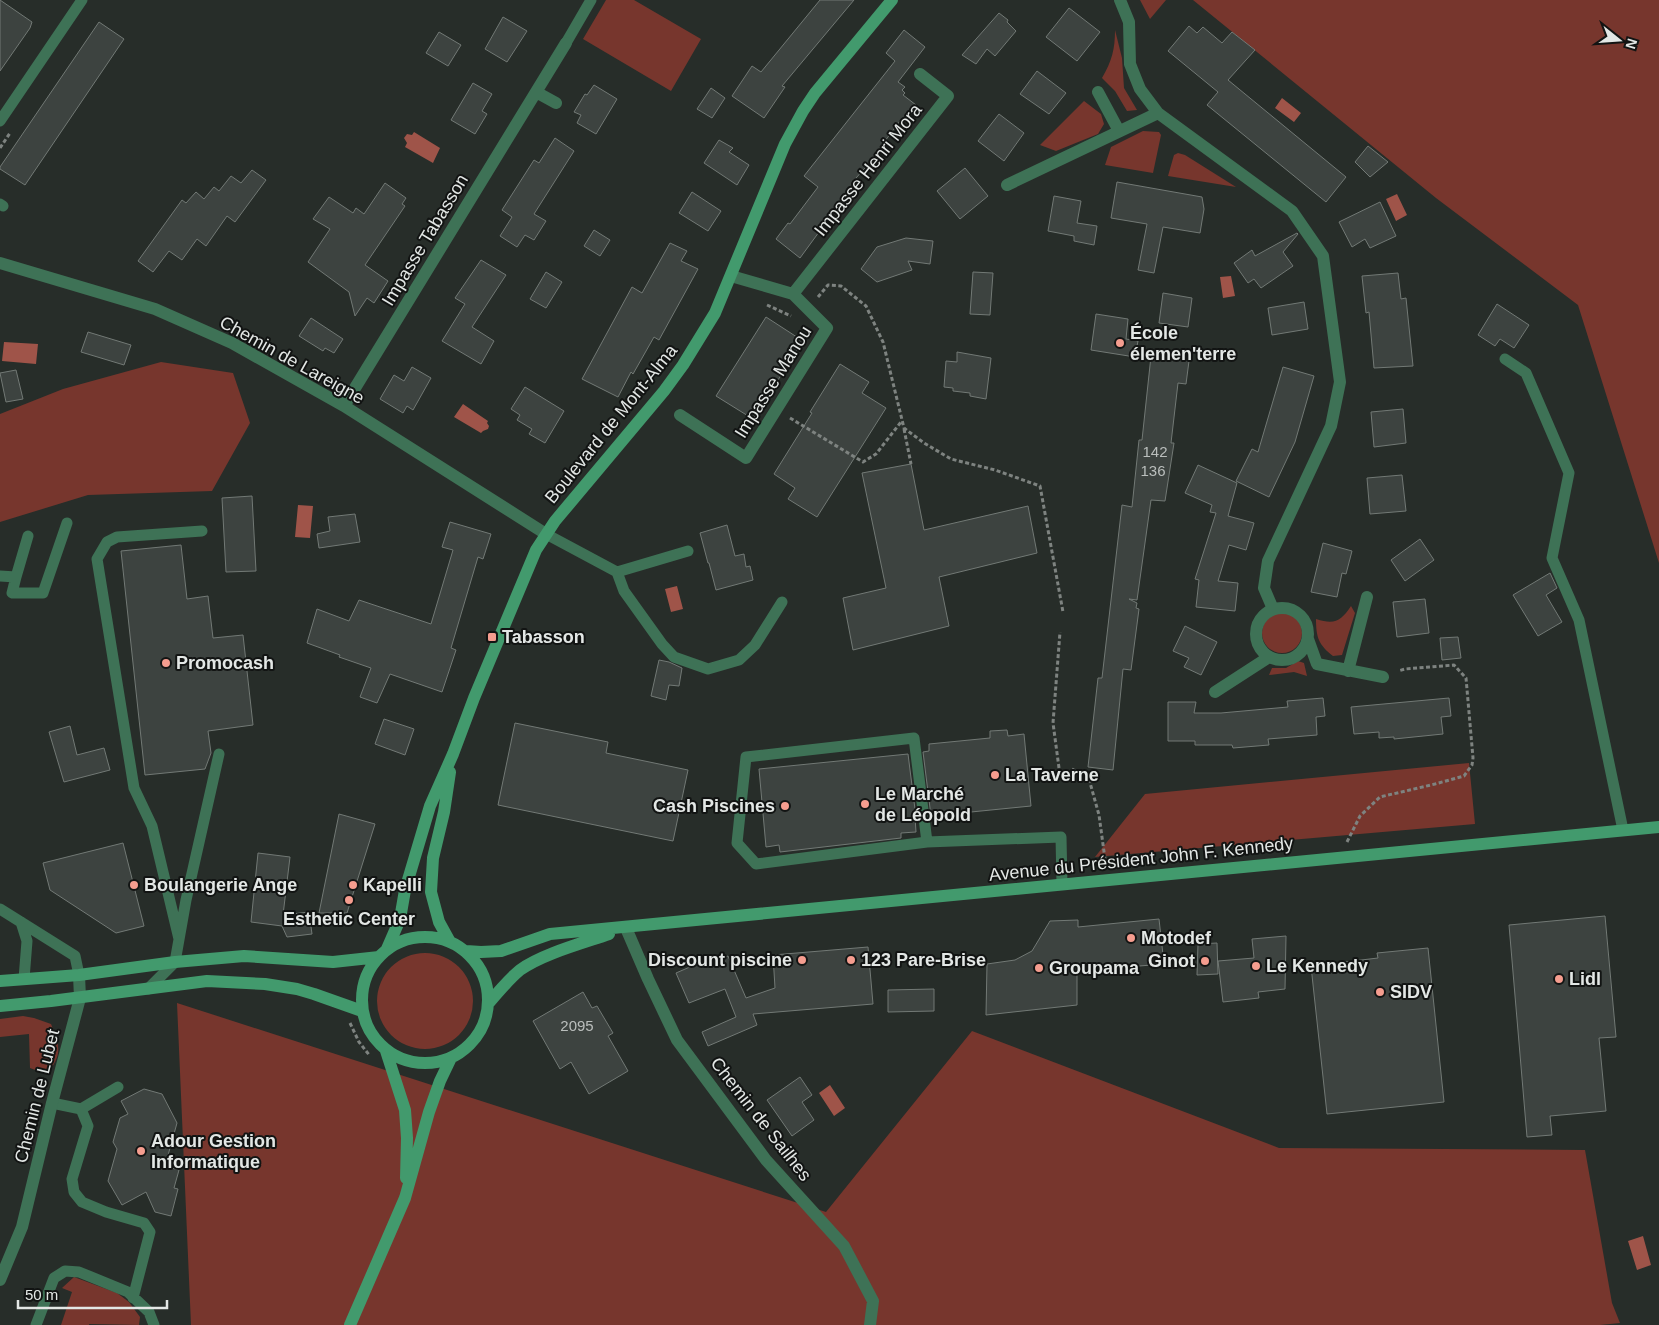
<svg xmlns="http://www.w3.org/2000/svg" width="1659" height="1325" font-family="Arial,sans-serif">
<rect width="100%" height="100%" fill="#272d29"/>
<path fill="#77362d" d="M 606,0 L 634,0 L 701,39 L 671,91 L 583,39 Z
M 1140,0 L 1166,0 L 1150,19 Z
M 1193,0 L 1659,0 L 1659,563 L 1578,305 L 1436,198 Z
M 1115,30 L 1122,58 L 1124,88 L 1137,110 L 1127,111 L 1115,91 L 1102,78 C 1112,61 1115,49 1115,30 Z
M 1084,101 L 1101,114 L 1104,124 L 1098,134 L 1056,151 L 1040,145 Z
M 1143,131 L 1159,132 L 1161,135 L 1153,173 L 1105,165 L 1111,147 Z
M 1178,153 L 1185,155 L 1236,187 L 1168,176 L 1174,155 Z
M 161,362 L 233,373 L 250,423 L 212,491 L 88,495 L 0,522 L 0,414 L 63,389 Z
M 1351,606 L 1355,613 L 1342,655 L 1333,656 C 1319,645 1316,638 1316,619 C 1335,625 1341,621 1351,606 Z
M1262 633a20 20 0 1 1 40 0a20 20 0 1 1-40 0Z
M 1298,661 L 1304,663 L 1307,676 L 1294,672 L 1269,675 L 1272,668 L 1286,668 Z
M 1469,763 L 1475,824 L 1095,857 L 1145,794 Z
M377 1001a48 48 0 1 1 96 0a48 48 0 1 1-96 0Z
M 177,1003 L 826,1212 L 972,1031 L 1279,1148 L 1585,1150 L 1612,1303 L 1620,1323 L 1600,1325 L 191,1325 Z
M 23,1016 L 34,1018 L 51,1024 C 60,1045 63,1056 46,1074 L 30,1068 L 29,1034 L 0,1037 L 0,1019 Z
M 74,1277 L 117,1293 L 129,1302 L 140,1317 L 139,1325 L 89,1324 L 89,1325 L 61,1325 L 72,1292 L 62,1288 Z"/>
<path fill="#9f5449" d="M 1282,98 L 1301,113 L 1294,122 L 1275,108 Z
M 414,132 L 440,148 L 433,163 L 405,147 L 407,143 L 404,138 L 407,134 L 412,135 Z
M 1397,194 L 1407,215 L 1396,221 L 1386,199 Z
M 1231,276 L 1235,296 L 1223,298 L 1220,277 Z
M 4,342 L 38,344 L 36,364 L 2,361 Z
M 463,404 L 488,421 L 487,423 L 489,426 L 488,429 L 483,431 L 481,433 L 454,417 Z
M 298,505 L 313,506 L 310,538 L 295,537 Z
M 677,586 L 683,609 L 671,612 L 665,589 Z
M 830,1085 L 845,1108 L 834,1116 L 819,1093 Z
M 1643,1236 L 1651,1265 L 1637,1270 L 1628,1241 Z"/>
<path fill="#3d4340" stroke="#727975" d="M 0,0 L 32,22 L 30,28 L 0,71 Z
M 820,0 L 854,0 L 782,86 L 785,87 L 764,118 L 732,96 L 752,66 L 761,72 Z
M 1069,8 L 1100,32 L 1077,61 L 1046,37 Z
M 999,13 L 1008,20 L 1007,22 L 1016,31 L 995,56 L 987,49 L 976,64 L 962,55 Z
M 503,17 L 527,31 L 507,62 L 485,49 Z
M 99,22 L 124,39 L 25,185 L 0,169 L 0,167 Z
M 1189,26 L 1197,33 L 1203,27 L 1222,43 L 1232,32 L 1255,50 L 1228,80 L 1346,177 L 1326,202 L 1207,105 L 1218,92 L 1168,51 Z
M 904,30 L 925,47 L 898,82 L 905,87 L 902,90 L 905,93 L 903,95 L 916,105 L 902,123 L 900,121 L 873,157 L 874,158 L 856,178 L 858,179 L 829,216 L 830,217 L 800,258 L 776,239 L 788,223 L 790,224 L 818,187 L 804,176 L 895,61 L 886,53 Z
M 439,32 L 461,45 L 448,66 L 426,53 Z
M 1037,71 L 1066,93 L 1049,114 L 1020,94 Z
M 473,83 L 492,94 L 482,111 L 487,114 L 475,134 L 451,120 Z
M 594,85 L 617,99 L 596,134 L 577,123 L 581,115 L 574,112 L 585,94 L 587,95 Z
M 711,88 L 725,98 L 712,118 L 697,109 Z
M 999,114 L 1024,133 L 1004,161 L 978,141 Z
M 555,138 L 574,151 L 534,214 L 546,221 L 534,240 L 525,235 L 517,247 L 500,236 L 512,217 L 502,210 L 534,160 L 539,163 Z
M 719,140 L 733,148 L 729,152 L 749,165 L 737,185 L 704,163 Z
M 1368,146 L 1388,162 L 1370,177 L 1355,162 Z
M 965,168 L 988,196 L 960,219 L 937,191 Z
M 252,170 L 266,180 L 235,222 L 227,216 L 206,246 L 197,239 L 182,260 L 169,251 L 153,272 L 138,261 L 182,200 L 186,203 L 196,192 L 204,199 L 214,187 L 219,191 L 231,176 L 241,183 Z
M 1117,182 L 1202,197 L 1204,209 L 1200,233 L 1163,227 L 1154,273 L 1138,270 L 1147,224 L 1111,218 Z
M 385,183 L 406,198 L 402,204 L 405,206 L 365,265 L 388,281 L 374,303 L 367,298 L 355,316 L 349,292 L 308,262 L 330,229 L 313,219 L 329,197 L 353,213 L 356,208 L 364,214 Z
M 692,192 L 721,211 L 708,231 L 679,213 Z
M 1054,196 L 1081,201 L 1077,223 L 1097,226 L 1094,245 L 1074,241 L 1074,236 L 1048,231 Z
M 1380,202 L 1396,236 L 1370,248 L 1365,239 L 1352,247 L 1339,222 Z
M 594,230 L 610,240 L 600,256 L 584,246 Z
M 1297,233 L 1298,234 L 1283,252 L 1293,266 L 1261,288 L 1254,279 L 1248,283 L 1234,263 L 1252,250 L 1255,256 Z
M 906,238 L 933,241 L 930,264 L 908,261 L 912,270 L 877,282 L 861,269 L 877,247 Z
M 670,243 L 687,251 L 681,261 L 698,269 L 659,340 L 654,337 L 633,374 L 631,372 L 618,397 L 582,379 L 632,287 L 642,293 Z
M 481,260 L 506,275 L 472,327 L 494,341 L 481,364 L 442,341 L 465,304 L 455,298 Z
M 546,272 L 562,282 L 546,308 L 530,299 Z
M 973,272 L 993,273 L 990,315 L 970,314 Z
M 1398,273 L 1401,299 L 1406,298 L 1413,366 L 1374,368 L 1369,312 L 1366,313 L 1362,276 Z
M 1163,293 L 1192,298 L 1188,327 L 1159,323 Z
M 1304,302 L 1308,329 L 1272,335 L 1268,308 Z
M 1497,304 L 1529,325 L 1514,348 L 1500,339 L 1495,346 L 1478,335 Z
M 1096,314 L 1128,319 L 1126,339 L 1138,341 L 1135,357 L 1091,350 Z
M 766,317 L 803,341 L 753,419 L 716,396 Z
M 311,318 L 343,339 L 334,353 L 325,348 L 323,351 L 299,336 Z
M 88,332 L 131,345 L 124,365 L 81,352 Z
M 957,352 L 991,358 L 986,399 L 970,396 L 970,393 L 953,391 L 953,388 L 944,387 L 946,361 L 957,362 Z
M 1151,356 L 1189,361 L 1186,384 L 1178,383 L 1171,443 L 1174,443 L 1165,501 L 1151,500 L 1137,600 L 1129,599 L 1137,603 L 1136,608 L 1139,609 L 1131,670 L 1123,669 L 1113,770 L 1088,767 L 1098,678 L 1102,678 L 1122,505 L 1132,507 L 1139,440 L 1142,440 Z
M 840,364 L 869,382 L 862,393 L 886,408 L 817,517 L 788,499 L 795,488 L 774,474 L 812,413 L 810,412 Z
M 412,367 L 431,378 L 413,410 L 407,406 L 403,413 L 380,399 L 394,375 L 404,381 Z
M 1283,367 L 1314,376 L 1295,442 L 1269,497 L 1236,481 L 1252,449 L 1258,452 Z
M 16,370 L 23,399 L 6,402 L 0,373 Z
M 525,387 L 564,411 L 545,443 L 529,434 L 532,429 L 517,420 L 520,415 L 511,409 Z
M 1403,409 L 1406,443 L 1374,447 L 1371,412 Z
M 911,464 L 924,530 L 1028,506 L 1037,553 L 939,577 L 949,626 L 853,650 L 843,598 L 886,588 L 862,473 Z
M 1198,465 L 1237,483 L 1228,516 L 1254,523 L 1246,550 L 1229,545 L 1218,581 L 1238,583 L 1235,611 L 1196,607 L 1199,580 L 1195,579 L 1216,513 L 1210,512 L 1212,505 L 1185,493 Z
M 1402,475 L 1406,511 L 1370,514 L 1367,478 Z
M 252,496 L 256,571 L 226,572 L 222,498 Z
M 355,514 L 360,542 L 319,548 L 317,534 L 330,531 L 328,517 Z
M 450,522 L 491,534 L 483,559 L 478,557 L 451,648 L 456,650 L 442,692 L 390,674 L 377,703 L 360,697 L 371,668 L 339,657 L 340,655 L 307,643 L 317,609 L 349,621 L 359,600 L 431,624 L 453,550 L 442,547 Z
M 727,525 L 735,556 L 744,554 L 746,567 L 750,566 L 753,580 L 716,590 L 709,563 L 708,563 L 700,533 Z
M 1420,539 L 1434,560 L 1405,581 L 1391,560 Z
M 1323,543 L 1352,551 L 1346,574 L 1342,573 L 1337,597 L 1311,592 Z
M 181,545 L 187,599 L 208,596 L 213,638 L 243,635 L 253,725 L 208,731 L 211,753 L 205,769 L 145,775 L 121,551 Z
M 1550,573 L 1557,588 L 1546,595 L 1562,622 L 1538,636 L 1513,595 Z
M 1425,599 L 1429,633 L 1397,637 L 1393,602 Z
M 1185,626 L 1217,642 L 1201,675 L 1184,667 L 1189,658 L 1173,651 Z
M 1458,637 L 1461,658 L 1442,660 L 1440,638 Z
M 659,660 L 669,662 L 682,668 L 679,686 L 669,685 L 666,700 L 651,696 Z
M 1323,698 L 1325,716 L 1316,717 L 1317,735 L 1268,739 L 1269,745 L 1233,748 L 1232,745 L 1195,745 L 1195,741 L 1168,741 L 1168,702 L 1196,702 L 1194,713 L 1221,713 L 1288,707 L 1287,701 Z
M 1449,698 L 1451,716 L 1441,717 L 1443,734 L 1394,739 L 1394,737 L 1379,738 L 1379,732 L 1354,734 L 1351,707 Z
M 384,719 L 414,729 L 405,755 L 375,744 Z
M 515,723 L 608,742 L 606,753 L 688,770 L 673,841 L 498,805 Z
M 70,726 L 77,755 L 104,748 L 110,770 L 64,782 L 49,732 Z
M 1007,730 L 1008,736 L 1024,734 L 1031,806 L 931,816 L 923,752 L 929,751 L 929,744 L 990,738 L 990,731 Z
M 908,754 L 916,817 L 915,817 L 916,832 L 901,833 L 901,838 L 780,852 L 779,845 L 766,847 L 759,769 Z
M 339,814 L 375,824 L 347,913 L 319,913 Z
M 123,843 L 144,926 L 116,933 L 50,890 L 43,863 Z
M 258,853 L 290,857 L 283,915 L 309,912 L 312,934 L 287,937 L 282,926 L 251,922 Z
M 1605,916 L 1616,1037 L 1599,1038 L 1606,1111 L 1550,1116 L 1552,1135 L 1527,1137 L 1509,925 Z
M 1159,919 L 1164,964 L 1077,971 L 1077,1005 L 986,1015 L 987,964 L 1015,960 L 1032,951 L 1050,921 L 1078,920 L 1078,927 Z
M 1286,936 L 1285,989 L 1258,992 L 1259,998 L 1223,1002 L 1218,961 L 1254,958 L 1252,939 Z
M 1217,943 L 1218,974 L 1197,975 L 1198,944 Z
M 868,947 L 873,1004 L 753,1014 L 757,1025 L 708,1046 L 702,1032 L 736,1017 L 725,989 L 689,1003 L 676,973 L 706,960 L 708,964 L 728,956 L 746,998 L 775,988 L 773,955 Z
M 1428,948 L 1444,1102 L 1327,1114 L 1311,966 L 1378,958 L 1377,953 Z
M 934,989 L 934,1011 L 888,1012 L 888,990 Z
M 583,992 L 592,1008 L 597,1006 L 613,1033 L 608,1036 L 628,1071 L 589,1094 L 571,1062 L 560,1069 L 533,1021 Z
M 800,1077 L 812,1095 L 802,1102 L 814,1120 L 792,1136 L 767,1100 Z
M 144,1089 L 162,1094 L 177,1123 L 165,1166 L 179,1170 L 174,1188 L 178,1189 L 171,1216 L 155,1212 L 146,1192 L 122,1205 L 108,1181 L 117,1149 L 113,1142 L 120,1118 L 128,1114 L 121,1101 Z"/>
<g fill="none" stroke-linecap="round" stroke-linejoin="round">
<path stroke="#7e8380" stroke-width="3" stroke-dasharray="4 2.5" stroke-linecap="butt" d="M 0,148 L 10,133
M 818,297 L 828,285 L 841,286 L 866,306 L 883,342 L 904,428 L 924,443 L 951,459 L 995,470 L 1040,486 L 1063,612
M 767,305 L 791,316
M 790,418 L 863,462 L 876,454 L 901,422
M 904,429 L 911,464
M 1059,768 L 1053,723 L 1060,632
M 1072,769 L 1089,779 L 1099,815 L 1105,859
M 1347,842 L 1360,816 L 1380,797 L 1435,784 L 1464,776 L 1472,765 L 1473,758 L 1466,678 L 1454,665 L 1405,669 L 1398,671
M 350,1023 L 359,1042 L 370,1056"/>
<path stroke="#3e7256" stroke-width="11" d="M 566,43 L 591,0
M 0,121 L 82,0
M 0,204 L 3,206
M 1505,359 L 1526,373 L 1569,473 L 1552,558 L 1579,620 L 1623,830
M 546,534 L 617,572 L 624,591 L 662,644 L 674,657 L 708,669 L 739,660 L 755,645 L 782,602
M 617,572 L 688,551
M 0,576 L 16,577 L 28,536
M 16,577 L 12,593 L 43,593 L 67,523
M 927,842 L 756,864 L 737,843 L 746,757 L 914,738 L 927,842 L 1061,837 L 1062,884
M 0,909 L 75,956 L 79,975
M 21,922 L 27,941 L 24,979
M 179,939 L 152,826 L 134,788 L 97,559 L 107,542 L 117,537 L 202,531
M 148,989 L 175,962 L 186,900 L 219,754
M 52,1103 L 81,1109 L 88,1126 L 72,1179 L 74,1192 L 82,1202 L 106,1212 L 144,1223 L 150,1232 L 133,1298
M 81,1109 L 118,1087
M 36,1325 L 54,1278 L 65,1271 L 79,1272 L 128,1292 L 149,1312 L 154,1325"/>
<path stroke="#3e7256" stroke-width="12" d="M 1120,0 L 1129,22 L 1130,64 L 1140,89 L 1158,113 L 1292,211 L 1323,256 L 1340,382 L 1331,426 L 1268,561 L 1264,588 L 1273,609
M 536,92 L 556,103
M 1098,92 L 1119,131
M 1007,185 L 1158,113
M 0,263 L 155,309 L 232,343 L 344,406 L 546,534
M 793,294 L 948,96 L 920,74
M 344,406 L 566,43
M 680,415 L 746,458 L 827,328 L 793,294 L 731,276
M1256 634a26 26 0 1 1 52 0a26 26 0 1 1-52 0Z
M 1308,639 L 1317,664 L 1383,677
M 1348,671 L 1367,597
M 1215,692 L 1269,657
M 626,928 L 648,979 L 677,1040 L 766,1160 L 844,1246 L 873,1301 L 870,1325
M 0,1280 L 22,1227 L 52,1103 L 80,998 L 79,975"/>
<path stroke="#429a6d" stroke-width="12" d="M362 1000a63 63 0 1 1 126 0a63 63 0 1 1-126 0Z
M 450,942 L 439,922 L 431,892 L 433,858 L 444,812 L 450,772
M 387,949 L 400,919 L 405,890 L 430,806 L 453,754 L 474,698 L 536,550 L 555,521 L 664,391 L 683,365 L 715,313 L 785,144 L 803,111 L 815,93 L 892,0
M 466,951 L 481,952 L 501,951 L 550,934 L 1659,827
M 0,981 L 79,975 L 175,962 L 244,956 L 333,962 L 379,957
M 488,1004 C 498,992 508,980 520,970 C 542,954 583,943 609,934
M 0,1006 L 51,1001 L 207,981 L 265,984 L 297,989 L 314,994 L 362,1011
M 386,1051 L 405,1110 L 407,1138 L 406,1178
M 350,1325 L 405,1198 L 429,1112 L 440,1081 L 451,1058"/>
</g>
<g fill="#f59d8f" stroke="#121413" stroke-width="2">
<circle cx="1120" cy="343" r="5"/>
<rect x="487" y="632" width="10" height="10" rx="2.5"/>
<circle cx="166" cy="663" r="5"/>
<circle cx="995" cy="775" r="5"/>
<circle cx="865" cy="804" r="5"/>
<circle cx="785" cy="806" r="5"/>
<circle cx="134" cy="885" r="5"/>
<circle cx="353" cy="885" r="5"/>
<circle cx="349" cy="900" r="5"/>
<circle cx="1131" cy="938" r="5"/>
<circle cx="802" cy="960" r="5"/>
<circle cx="851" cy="960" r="5"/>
<circle cx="1205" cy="961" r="5"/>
<circle cx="1256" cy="966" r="5"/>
<circle cx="1039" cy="968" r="5"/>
<circle cx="1559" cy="979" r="5"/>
<circle cx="1380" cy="992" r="5"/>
<circle cx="141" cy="1151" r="5"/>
</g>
<g text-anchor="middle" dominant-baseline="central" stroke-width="4" stroke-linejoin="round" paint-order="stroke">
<g font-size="15" fill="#babebc">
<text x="1155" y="451">142</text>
<text x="1153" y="470">136</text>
<text x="577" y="1025">2095</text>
</g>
<g font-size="18" fill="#e3e7e5" stroke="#121413">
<text transform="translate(868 170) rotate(-52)">Impasse Henri Mora</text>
<text transform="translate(425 240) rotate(-59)">Impasse Tabasson</text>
<text transform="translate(292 360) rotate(29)">Chemin de Lareigne</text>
<text transform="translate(773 382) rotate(-58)">Impasse Manou</text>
<text transform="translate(611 424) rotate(-51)">Boulevard de Mont-Alma</text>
<text transform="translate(1141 859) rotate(-6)">Avenue du Président John F. Kennedy</text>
<text transform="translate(37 1096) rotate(-76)">Chemin de Lubet</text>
<text transform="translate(761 1119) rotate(52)">Chemin de Sailhes</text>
</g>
<g font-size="18" font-weight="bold" fill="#e3e7e5" stroke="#121413" text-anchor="start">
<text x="1130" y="333">École<tspan x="1130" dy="21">élemen'terre</tspan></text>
<text x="502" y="637">Tabasson</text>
<text x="176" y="663">Promocash</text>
<text x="1005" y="775">La Taverne</text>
<text x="875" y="794">Le Marché<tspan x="875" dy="21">de Léopold</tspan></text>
<text x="775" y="806" text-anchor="end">Cash Piscines</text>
<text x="144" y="885">Boulangerie Ange</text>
<text x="363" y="885">Kapelli</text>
<text x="349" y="919" text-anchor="middle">Esthetic Center</text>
<text x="1141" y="938">Motodef</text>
<text x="792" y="960" text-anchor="end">Discount piscine</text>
<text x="861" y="960">123 Pare-Brise</text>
<text x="1195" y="961" text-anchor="end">Ginot</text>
<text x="1266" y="966">Le Kennedy</text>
<text x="1049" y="968">Groupama</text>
<text x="1569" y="979">Lidl</text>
<text x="1390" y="992">SIDV</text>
<text x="151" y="1141">Adour Gestion<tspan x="151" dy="21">Informatique</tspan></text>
</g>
</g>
<g transform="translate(1619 40) rotate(107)" stroke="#121413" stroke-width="4" paint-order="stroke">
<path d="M0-4L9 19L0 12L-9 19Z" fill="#e3e7e5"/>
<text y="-8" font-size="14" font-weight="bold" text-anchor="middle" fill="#e3e7e5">N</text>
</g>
<path d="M18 1300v8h149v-8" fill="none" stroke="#e3e7e5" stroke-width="2.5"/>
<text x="25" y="1300" font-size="15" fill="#e3e7e5" stroke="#121413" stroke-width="4" paint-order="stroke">50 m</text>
</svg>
